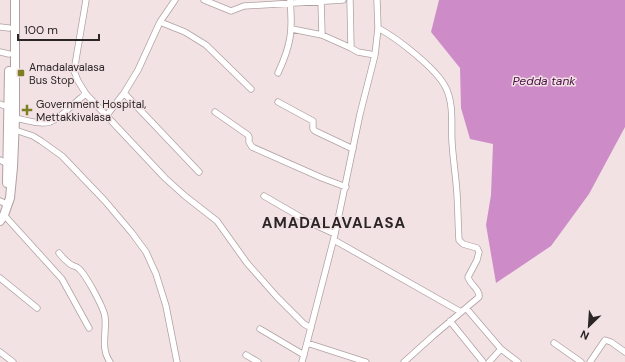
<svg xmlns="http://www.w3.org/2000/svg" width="625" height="362" font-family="'DM Sans',sans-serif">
<rect width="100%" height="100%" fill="#f3e2e4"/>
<path fill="#cd8cc8" d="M 439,0 L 625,0 L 625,127 L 589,194 L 551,246 L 496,283 L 486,225 L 491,195 L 493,144 L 470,139 L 461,108 L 460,68 L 431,32 Z"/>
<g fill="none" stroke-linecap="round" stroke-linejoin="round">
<g stroke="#b0a1a3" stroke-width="7">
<path id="street" d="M 86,0 L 74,71 L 78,81 L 86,94 L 165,178 L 185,196 L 217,221 L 247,263 L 277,297 L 304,324 L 311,328
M 204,0 L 231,11 L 244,6 L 343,0
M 321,0 L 322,35
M 350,0 L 351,48 L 358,52 L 375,55
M 160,22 L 185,32 L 206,45 L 251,89
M 0,27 L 9,28
M 378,28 C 397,38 437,69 446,88 C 454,105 451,124 452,142 C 453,159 456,177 457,194 C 458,209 458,224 459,240 L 463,244 L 477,248 L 479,252 L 477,260 L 468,277 C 470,285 480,289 479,297 L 434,335 L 404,362
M 292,29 L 322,35 L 351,48
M 0,52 L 9,54
M 278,73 C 291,45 293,31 290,0
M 124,93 L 199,172
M 278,102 L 313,121 L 313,129 L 315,131 L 353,149
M 0,104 L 8,107
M 215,112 L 248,135 L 249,137 L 249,142 L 252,147 L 322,178 L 346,187
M 107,115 L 124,93 L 138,70 L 160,22 L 175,0
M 15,118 C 26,120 40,125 50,122 C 62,118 75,101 86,94
M 15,130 L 33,136 L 41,141 L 62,156 L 105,201 L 132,233 L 146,252 L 156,274 L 166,306 L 177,362
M 0,160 L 8,164
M 264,196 L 309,222 L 335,234
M 0,201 L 4,203
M 4,215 L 62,279 L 89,328
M 334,240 L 461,312
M 59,253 C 62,257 66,261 70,264 C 72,266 76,266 78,268 C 85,273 104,308 105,317 C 107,333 100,348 110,362
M 0,278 L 37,308
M 466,308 L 501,349 L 518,362
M 450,321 L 483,362
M 260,329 L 304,355
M 307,343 L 366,362
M 554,343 L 581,362
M 0,352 L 13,362
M 246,355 L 258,362
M 302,362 L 335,234 L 360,114 L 375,55 L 378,28 L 377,0
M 489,362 L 501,349
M 590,362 L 605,340 L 611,342 L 625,352"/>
</g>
<g stroke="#b0a1a3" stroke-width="10">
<path id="secondary" d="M 7,183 L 9,71
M 0,221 L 4,215 L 10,198 L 13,167 L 15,118 L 15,0"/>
</g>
<use href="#street" stroke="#fff" stroke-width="5.5"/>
<use href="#secondary" stroke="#fff" stroke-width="8"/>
</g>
<g fill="#7e7e26" stroke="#f3e2e4" stroke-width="1.5">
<rect x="17" y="69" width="8" height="8" rx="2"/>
<path d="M25 104h4v4h4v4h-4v4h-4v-4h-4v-4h4z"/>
</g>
<g text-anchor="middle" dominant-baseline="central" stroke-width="3" stroke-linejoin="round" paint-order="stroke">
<g font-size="11" fill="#2b2526" stroke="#f3e2e4" text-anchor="start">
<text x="29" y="67">Amadalavalasa<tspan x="29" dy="13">Bus Stop</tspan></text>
<text x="36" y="104">Government Hospital,<tspan x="36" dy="13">Mettakkivalasa</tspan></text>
</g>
<g font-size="12" font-style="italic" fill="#480d46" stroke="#f3e2e4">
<text x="544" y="81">Pedda tank</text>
</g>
<g font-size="15" font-weight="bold" letter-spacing="1" fill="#2b2526" stroke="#f3e2e4">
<text x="334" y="223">AMADALAVALASA</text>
</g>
</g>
<g transform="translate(589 326) rotate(205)" stroke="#f3e2e4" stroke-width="3" paint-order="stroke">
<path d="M0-3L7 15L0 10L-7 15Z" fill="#2b2526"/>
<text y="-6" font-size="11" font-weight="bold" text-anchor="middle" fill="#2b2526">N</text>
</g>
<path d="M18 34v6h81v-6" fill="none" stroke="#2b2526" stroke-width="2"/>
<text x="24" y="34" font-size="12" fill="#2b2526" stroke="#f3e2e4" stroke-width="3" paint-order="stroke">100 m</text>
</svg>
